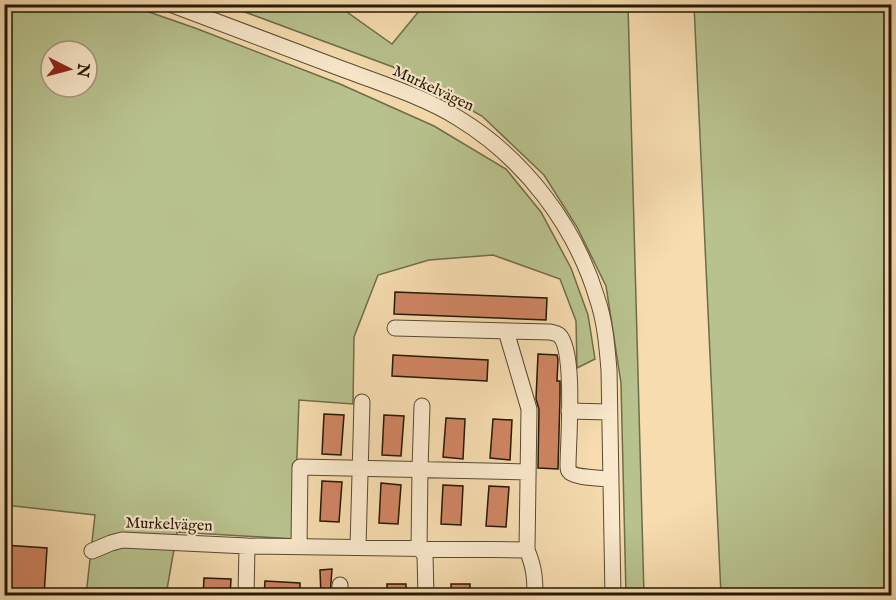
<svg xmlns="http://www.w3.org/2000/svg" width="896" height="600" font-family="'IM FELL English',serif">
<rect width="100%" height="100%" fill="#f6dcaf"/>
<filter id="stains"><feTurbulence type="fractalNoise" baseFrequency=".00333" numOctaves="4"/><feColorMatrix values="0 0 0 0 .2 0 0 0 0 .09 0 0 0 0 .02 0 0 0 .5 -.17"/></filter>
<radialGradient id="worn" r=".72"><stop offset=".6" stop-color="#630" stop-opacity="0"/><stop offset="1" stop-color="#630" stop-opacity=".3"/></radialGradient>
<path fill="#b8c28e" stroke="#6e6d4a" stroke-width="1.5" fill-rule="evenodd" d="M 5,5 L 129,5 L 195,28 L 340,84 L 434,126 L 506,169 L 541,212 L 571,268 L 588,315 L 595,359 L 577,368 L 576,321 L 560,279 L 493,255 L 429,260 L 378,275 L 354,337 L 353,404 L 299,400 L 294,539 L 177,532 L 166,595 L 86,595 L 95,515 L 5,505 ZM 51,51 L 87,51 L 87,87 L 51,87 Z
M 226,5 L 337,5 L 392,44 L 424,5 L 628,5 L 644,595 L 626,595 L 621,383 L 606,286 L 577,227 L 544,175 L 482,116 L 393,67 Z
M 694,5 L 891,5 L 891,595 L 721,595 Z"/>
<path fill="#d08563" stroke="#251805" stroke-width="1.5" d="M 395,292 L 547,298 L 546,320 L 394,314 Z
M 538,354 L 557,355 L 558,360 L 557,381 L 560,381 L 560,397 L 558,469 L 538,468 L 539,409 L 536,399 Z
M 393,355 L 488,360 L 487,381 L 392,376 Z
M 324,414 L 344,415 L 341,455 L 322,454 Z
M 384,415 L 404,416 L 401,456 L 382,455 Z
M 446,418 L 465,419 L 463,459 L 443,457 Z
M 493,419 L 512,420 L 510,460 L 490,458 Z
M 322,481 L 342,482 L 339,522 L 320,521 Z
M 381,483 L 401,485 L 398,524 L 379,523 Z
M 443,485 L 463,486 L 461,525 L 441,524 Z
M 489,486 L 509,487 L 506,527 L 486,526 Z
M 4,545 L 47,548 L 44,596 L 4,596 Z
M 332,569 L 330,596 L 321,596 L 320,570 Z
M 204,578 L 231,579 L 230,596 L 203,596 Z
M 265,581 L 300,583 L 300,596 L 264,596 Z
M 387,584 L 406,584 L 406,596 L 387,596 Z
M 451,584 L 470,584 L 470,596 L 451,596 Z"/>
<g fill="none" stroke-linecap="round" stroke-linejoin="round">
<g stroke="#594930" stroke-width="17">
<path id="minor" d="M 170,4 C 228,26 286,48 345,70 C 382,84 424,97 458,118 C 524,158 575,225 597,298 C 605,321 607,346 609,370 L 613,596
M 395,328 L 550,332 C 554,333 556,333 559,335 C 576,350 568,442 568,466 C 568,468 568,470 569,471 C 573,478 602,478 610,479
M 506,331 L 529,409 L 527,550 C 534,567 535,577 535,596
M 422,406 L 420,469 L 419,548 L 425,555 L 426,596
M 569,411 L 609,412
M 299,546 L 300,467 L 528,472
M 358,547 L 362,402
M 92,551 L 111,543 L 122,540 L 247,546 L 527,550
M 340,585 L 340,596
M 246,596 L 247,546"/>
</g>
<use href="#minor" stroke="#f9e8cb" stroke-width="15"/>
</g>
<g text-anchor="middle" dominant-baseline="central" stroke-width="4.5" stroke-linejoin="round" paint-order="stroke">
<g font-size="16" fill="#251805" stroke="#f9e8cb">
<text transform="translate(433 89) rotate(25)">Murkelvägen</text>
<text transform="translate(169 525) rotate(2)">Murkelvägen</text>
</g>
</g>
<rect width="896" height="600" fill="none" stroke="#f6dcaf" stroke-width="24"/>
<rect x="6" y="6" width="884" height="588" fill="none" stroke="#251805" stroke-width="3"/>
<rect x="12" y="12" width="872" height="576" fill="none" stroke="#251805" stroke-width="1.5"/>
<g transform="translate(69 69) rotate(96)"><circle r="28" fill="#f9e8cb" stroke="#a4957c" stroke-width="1.5"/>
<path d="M0-4.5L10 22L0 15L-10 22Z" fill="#8f2418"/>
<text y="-9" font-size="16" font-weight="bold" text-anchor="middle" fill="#251805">N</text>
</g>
<rect width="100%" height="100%" filter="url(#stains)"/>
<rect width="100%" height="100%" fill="url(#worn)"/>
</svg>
